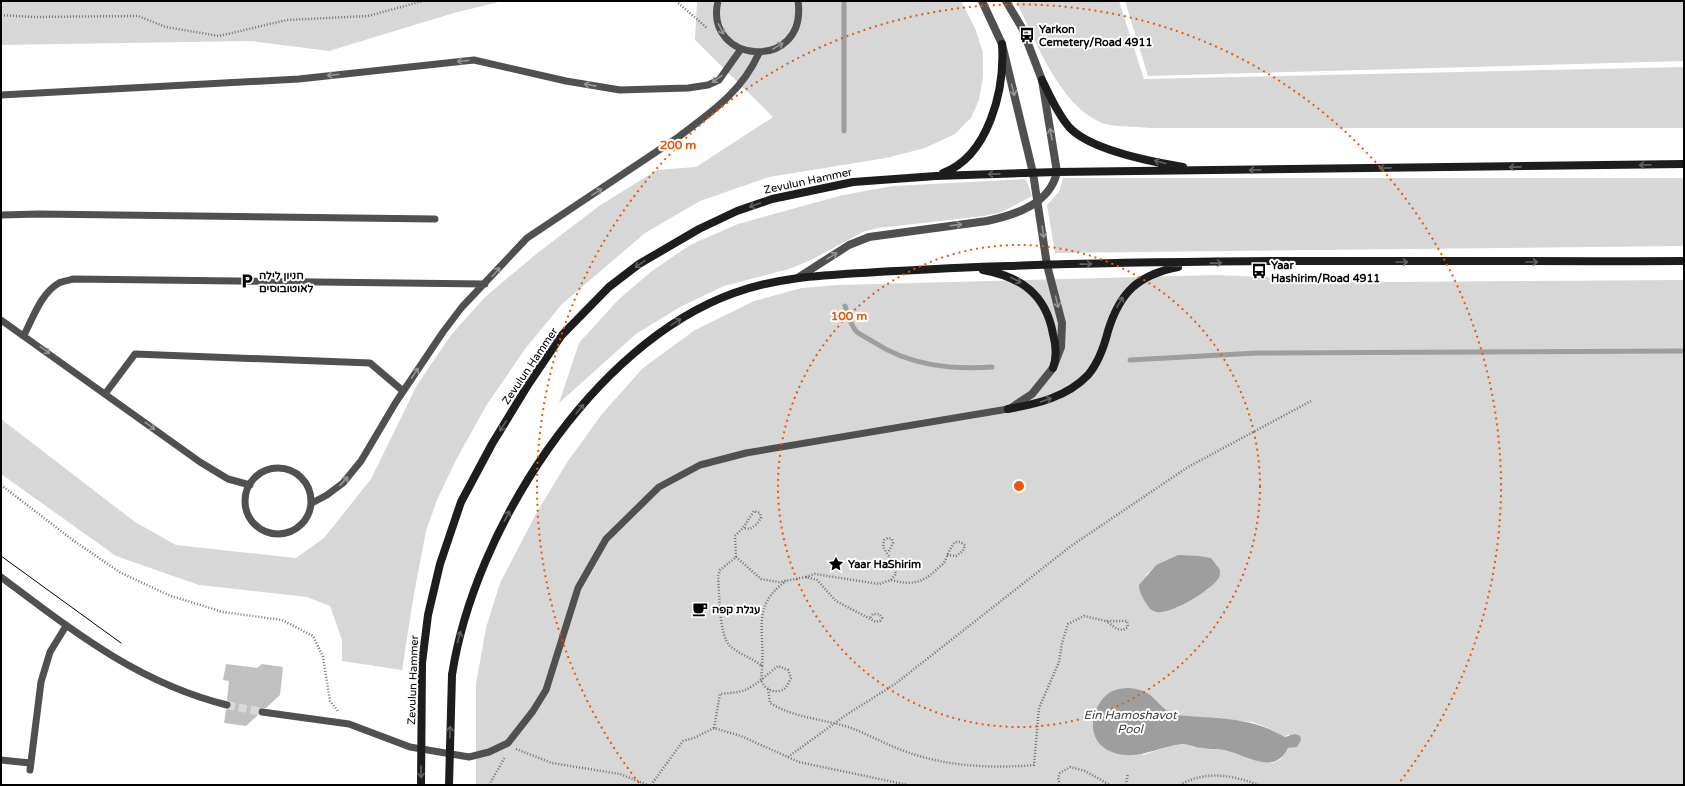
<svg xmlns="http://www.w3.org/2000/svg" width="1685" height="786" font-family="'Varela Round',Heebo,sans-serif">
<rect width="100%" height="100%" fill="#fff"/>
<path fill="#d7d7d7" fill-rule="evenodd" d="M 1,1 L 503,1 L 454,13 L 329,51 L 251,41 L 1,45 Z
M 697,1 L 961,1 L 975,28 L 983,53 L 983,77 L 979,100 L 971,118 L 955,134 L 925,148 L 886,158 L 769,177 L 700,201 L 645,233 L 562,304 L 525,349 L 486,406 L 456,460 L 437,500 L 426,531 L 414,594 L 402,670 L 342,661 L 342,640 L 330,606 L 307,597 L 199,585 L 116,556 L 1,474 L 1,419 L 135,522 L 176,545 L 296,558 L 324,538 L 371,479 L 417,385 L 451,335 L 485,297 L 535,255 L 599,206 L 657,170 L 696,167 L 773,117 L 695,40 Z
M 1016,1 L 1119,1 L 1144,79 L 1684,67 L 1684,128 L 1150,128 C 1139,127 1111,127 1102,123 C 1059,105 1036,41 1016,1 Z
M 1125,1 L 1684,1 L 1684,61 L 1148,76 Z
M 1063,178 L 1684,178 L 1684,246 L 1055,253 L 1047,205 L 1059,192 Z
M 1026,179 L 1032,196 L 1002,212 L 984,216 L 878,228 L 863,232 L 811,260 L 789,269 L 724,286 L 680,307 L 636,334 L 559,403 L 579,343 L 619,299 L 652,271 L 690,245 L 738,224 L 843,195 L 893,186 Z
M 1216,275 L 1389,282 L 1684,280 L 1684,785 L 476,785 L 476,684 L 486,628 L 500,583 L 537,512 L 568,461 L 602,414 L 643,368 L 695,330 L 754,301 L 802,288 L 837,285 ZM 1178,555 L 1209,589 C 1192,598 1174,613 1154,612 L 1146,575 L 1156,565 ZM 1109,693 L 1159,704 L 1166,712 L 1176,715 L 1252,722 L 1266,727 L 1285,737 L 1289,734 L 1292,748 L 1288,748 L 1281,759 L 1273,763 L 1221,749 L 1203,748 L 1185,744 L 1169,746 L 1143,755 L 1095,712 Z"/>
<path fill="#9e9e9e" d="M 1178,555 L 1199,556 L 1211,558 L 1220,570 C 1220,573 1220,577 1218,579 C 1210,591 1170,615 1156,612 C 1151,611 1148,606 1145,602 C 1142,596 1139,592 1139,585 L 1156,565 Z
M 1130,688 C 1158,691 1154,707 1176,715 C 1215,719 1250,716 1285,737 L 1295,734 L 1300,736 L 1301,740 L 1297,747 L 1288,748 C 1273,779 1243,751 1218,749 C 1213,749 1208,749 1203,748 C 1196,748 1189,744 1183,744 C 1158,746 1137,762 1112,752 C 1085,742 1089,708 1109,693 C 1115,689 1123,688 1130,688 Z"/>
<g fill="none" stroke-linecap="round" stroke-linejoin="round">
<path stroke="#9e9e9e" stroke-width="5" d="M 844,1 L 844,131
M 845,306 C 848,314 850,324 856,331 C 860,335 867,338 872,341 C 908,365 949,370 992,367
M 1130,360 L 1257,353 L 1684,351"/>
</g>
<path fill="#c0c0c0" d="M 226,664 L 257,668 L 262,664 L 283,667 L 280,695 L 266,708 L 258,709 L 258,715 L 246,726 L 224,723 L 226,710 L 231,708 L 232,704 L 227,700 L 229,681 L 223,680 Z"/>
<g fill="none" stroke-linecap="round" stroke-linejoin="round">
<path stroke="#d9d9d9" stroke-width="8" stroke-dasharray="8 4" stroke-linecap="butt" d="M 227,705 L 262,712"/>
<path stroke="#727272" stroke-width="2.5" stroke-dasharray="1 2" stroke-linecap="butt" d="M 676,1 L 707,28
M 1,15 L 33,17 L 138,16 L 166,27 L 219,36 L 287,20 L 368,16 L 423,1
M 1,485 L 74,541 L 121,573 L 171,596 L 223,612 L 282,620 L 313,636 L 323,657 L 330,701 L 338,711
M 736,557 L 761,579 L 779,582 L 806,577 L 817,580 L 836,601 L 876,622 L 880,621 L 882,618 L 879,614 L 873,614 L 870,618
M 806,577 L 815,574 L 879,584 L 891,580 L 896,574 L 892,561 L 883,547 L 884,540 L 888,538 L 892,539 L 893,543 L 888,553
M 891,580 C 909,585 922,584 936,570 C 939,567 943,565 945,561 C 948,554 950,548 955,542 L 960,542 L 965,545 L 963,551 L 956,556 L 947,555
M 762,666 C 765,630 751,606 786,581
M 768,689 L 770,703 C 793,717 820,719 845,726 C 864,732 881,742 899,749 C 941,766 989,769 1034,765 L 1039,708 L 1059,662 L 1062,643 L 1068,624 L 1084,616 L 1106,621 L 1127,621 L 1128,627 L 1123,630 L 1117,629 L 1106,621
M 714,728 L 720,694 C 727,693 738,693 745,690 C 755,686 769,673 778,666 L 788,670 L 791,678 C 789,681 788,685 786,687 C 779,695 766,691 762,682 C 761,677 762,670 762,666 C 752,658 739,654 730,646 C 718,633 720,594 718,576 L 720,570 L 736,557 L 735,536 L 743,528 L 754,511 L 760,513 L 761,518 L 757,524 L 750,529 L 743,528
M 516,749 L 552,763 L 620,774 L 648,785
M 788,757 L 846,715 L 895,684 L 1071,546 L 1188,467 L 1311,401
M 489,785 L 505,757
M 651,785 L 683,741 L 694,738 L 714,728 L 741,736 L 799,762 L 908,785
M 1060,785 L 1058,778 L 1060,773 L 1070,767 L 1085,771 L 1110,785
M 1126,785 L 1128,773
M 1180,785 C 1206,770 1232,775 1259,785"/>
<path stroke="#505050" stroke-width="7" d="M 718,1 C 703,64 808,73 798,1
M 1,95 L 299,79 L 474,60 L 566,81 L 620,90 L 688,88 L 708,85 L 719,80 L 741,49
M 1,215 L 39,214 L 435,219
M 1,320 L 200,462 L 228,479 L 250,485
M 24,335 C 33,318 41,293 59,283 C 63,281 70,280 74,279 L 485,284
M 105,394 L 135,354 L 370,363 L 403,391
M245 501a33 33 0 1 1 66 0a33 33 0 1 1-66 0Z
M 312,503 L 327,495 L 343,483 L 361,461 L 396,402 L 443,332 L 462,307 L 527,238 L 677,138 C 711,112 741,93 759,53
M 1,577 C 73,631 138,683 227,705
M 262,712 L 349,724 L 410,747 L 469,757 L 489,752 L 508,743 L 533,711 L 546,690 L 578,588 L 606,539 L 659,487 L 700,465 L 746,453 L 1008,409
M 1,760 L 30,763
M 30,770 L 41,682 L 50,652 L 66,626"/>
<path stroke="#505050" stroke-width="8" d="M 982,1 L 1002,44 L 1033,173 L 1047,265 L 1062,323 L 1061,347 L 1053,368 L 1032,394 L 1011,408
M 799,277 L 849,245 L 869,237 L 987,221 C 1015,215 1050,204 1057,172 L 1042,80 L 1022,28 L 1006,1"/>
<path stroke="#1d1d1d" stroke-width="8" d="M 1042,80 C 1050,96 1057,113 1069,127 C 1090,150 1153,162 1183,167
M 943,173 C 989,156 1005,89 1002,44
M 983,270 C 1022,277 1046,295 1053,334 C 1056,345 1057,357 1053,368
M 1008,409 C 1037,404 1067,397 1088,375 C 1099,362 1104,347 1108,331 C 1120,292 1138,275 1178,267
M 422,663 L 428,615 L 440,564 L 461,502 L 492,444 L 528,385 L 561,336 L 609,287 L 639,264 L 699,229 L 737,211 L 772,199 L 853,182 L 936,176 L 1057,172 L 1684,164
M 452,675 C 474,531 592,344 734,293 C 781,276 828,275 877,272 C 921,270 964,267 1008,266 C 1233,258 1459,262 1684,261"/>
<path stroke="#000" stroke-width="1" d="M 1,556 L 121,643"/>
<path stroke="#1d1d1d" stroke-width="8" d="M 421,785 L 422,663
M 449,785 L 452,675"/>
</g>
<defs><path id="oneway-shaft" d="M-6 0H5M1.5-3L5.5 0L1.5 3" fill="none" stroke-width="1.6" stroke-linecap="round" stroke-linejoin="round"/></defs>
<g stroke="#969696">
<use href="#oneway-shaft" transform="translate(721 29) rotate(63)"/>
<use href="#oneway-shaft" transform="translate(778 46) rotate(-31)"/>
<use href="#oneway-shaft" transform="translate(463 61) rotate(174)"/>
<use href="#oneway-shaft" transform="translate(333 75) rotate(173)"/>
<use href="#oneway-shaft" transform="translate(717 79) rotate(145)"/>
<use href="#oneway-shaft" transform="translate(590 85) rotate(-169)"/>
<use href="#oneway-shaft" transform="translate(1013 90) rotate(76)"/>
<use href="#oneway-shaft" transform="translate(1051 134) rotate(-100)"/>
<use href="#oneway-shaft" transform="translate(597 192) rotate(-32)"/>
<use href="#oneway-shaft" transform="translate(956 225) rotate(-7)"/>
<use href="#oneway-shaft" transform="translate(1043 232) rotate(82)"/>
<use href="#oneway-shaft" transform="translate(832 256) rotate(-31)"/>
<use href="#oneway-shaft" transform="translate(496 272) rotate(-48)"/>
<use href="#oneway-shaft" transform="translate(1057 302) rotate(76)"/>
<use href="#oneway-shaft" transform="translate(45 350) rotate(36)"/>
<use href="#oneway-shaft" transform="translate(415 373) rotate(-56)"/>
<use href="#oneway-shaft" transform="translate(150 426) rotate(36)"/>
<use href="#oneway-shaft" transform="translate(344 481) rotate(-47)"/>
</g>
<g stroke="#616161">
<use href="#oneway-shaft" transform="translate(1160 162) rotate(-165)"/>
<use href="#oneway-shaft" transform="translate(1645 165) rotate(179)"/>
<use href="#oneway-shaft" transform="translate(1515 167) rotate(179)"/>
<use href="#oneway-shaft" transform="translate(1385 168) rotate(179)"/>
<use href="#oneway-shaft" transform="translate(1255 170) rotate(179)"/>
<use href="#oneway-shaft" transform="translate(994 174) rotate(179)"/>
<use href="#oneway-shaft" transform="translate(755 205) rotate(161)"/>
<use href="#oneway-shaft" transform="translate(1402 262)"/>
<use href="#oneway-shaft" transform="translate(1532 262)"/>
<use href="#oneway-shaft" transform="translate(1216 263) rotate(-1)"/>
<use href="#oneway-shaft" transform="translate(640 264) rotate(145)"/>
<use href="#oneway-shaft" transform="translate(1086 264) rotate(-1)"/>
<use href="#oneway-shaft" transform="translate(1016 280) rotate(27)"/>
<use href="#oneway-shaft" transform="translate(1120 302) rotate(-60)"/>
<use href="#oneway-shaft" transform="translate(676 322) rotate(-34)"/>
<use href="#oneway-shaft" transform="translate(1046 400) rotate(-19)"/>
<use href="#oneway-shaft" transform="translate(580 409) rotate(-50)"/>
<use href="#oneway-shaft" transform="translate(503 426) rotate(122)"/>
<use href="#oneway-shaft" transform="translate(507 516) rotate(-63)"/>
<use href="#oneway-shaft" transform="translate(459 637) rotate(-74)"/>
<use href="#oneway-shaft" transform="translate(450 732) rotate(-89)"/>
<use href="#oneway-shaft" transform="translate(421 772) rotate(90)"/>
</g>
<g fill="none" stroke="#e8590c" stroke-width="2" stroke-dasharray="2 4">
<circle cx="1019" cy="486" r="241"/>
<path d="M639 783A482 482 0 1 1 1399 783"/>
</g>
<defs>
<g id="bus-bare" transform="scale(1.2)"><path d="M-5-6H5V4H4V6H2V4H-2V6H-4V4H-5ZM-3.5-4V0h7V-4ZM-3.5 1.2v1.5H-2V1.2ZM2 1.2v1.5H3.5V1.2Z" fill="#000" stroke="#fff" stroke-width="2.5" paint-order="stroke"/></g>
<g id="parking-bare" transform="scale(1.2)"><path d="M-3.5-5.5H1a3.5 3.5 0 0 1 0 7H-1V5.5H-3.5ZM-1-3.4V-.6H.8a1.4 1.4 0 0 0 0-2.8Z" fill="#000" stroke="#fff" stroke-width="2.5" paint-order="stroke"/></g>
<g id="sight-bare" transform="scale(1.2)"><path d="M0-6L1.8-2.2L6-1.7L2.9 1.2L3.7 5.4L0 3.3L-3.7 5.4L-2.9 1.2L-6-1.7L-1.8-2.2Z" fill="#000" stroke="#fff" stroke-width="2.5" paint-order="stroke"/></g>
<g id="cafe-bare" transform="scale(1.2)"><path d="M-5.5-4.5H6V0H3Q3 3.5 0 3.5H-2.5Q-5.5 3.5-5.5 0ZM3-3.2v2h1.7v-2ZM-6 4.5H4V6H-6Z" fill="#000" stroke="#fff" stroke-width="2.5" paint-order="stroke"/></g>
</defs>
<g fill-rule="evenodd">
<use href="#bus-bare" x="1027" y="35"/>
<use href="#bus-bare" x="1259" y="271"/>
<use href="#parking-bare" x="247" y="281"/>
<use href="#sight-bare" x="836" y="564"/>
<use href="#cafe-bare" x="700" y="609"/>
</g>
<g text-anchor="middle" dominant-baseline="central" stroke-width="4" stroke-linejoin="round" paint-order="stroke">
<g font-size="11" font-weight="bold" fill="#000" stroke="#fff" text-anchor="start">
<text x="1039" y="29">Yarkon<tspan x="1039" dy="13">Cemetery/Road 4911</tspan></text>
<text x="1271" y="265">Yaar<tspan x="1271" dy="13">Hashirim/Road 4911</tspan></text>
<text x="259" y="275">חניון לילה<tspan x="259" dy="13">לאוטובוסים</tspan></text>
<text x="848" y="564">Yaar HaShirim</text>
<text x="712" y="609">עגלת קפה</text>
</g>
<g font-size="11" fill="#000" stroke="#fff">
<text transform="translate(808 181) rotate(-12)">Zevulun Hammer</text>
<text transform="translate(530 366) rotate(-56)">Zevulun Hammer</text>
<text transform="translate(413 680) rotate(-88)">Zevulun Hammer</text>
</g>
<g font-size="12" font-style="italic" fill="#3f3f3f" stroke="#fff">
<text x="1130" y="715">Ein Hamoshavot<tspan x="1130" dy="14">Pool</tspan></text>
</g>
</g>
<circle cx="1019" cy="486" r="6" fill="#e8590c" stroke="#fff" stroke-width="2"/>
<g font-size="12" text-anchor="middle" font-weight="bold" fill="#e8590c" stroke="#fff" stroke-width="4" stroke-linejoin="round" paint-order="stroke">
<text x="678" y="149">200 m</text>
<text x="849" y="320">100 m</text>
</g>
<rect width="1685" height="786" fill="none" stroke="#000000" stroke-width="4"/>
</svg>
